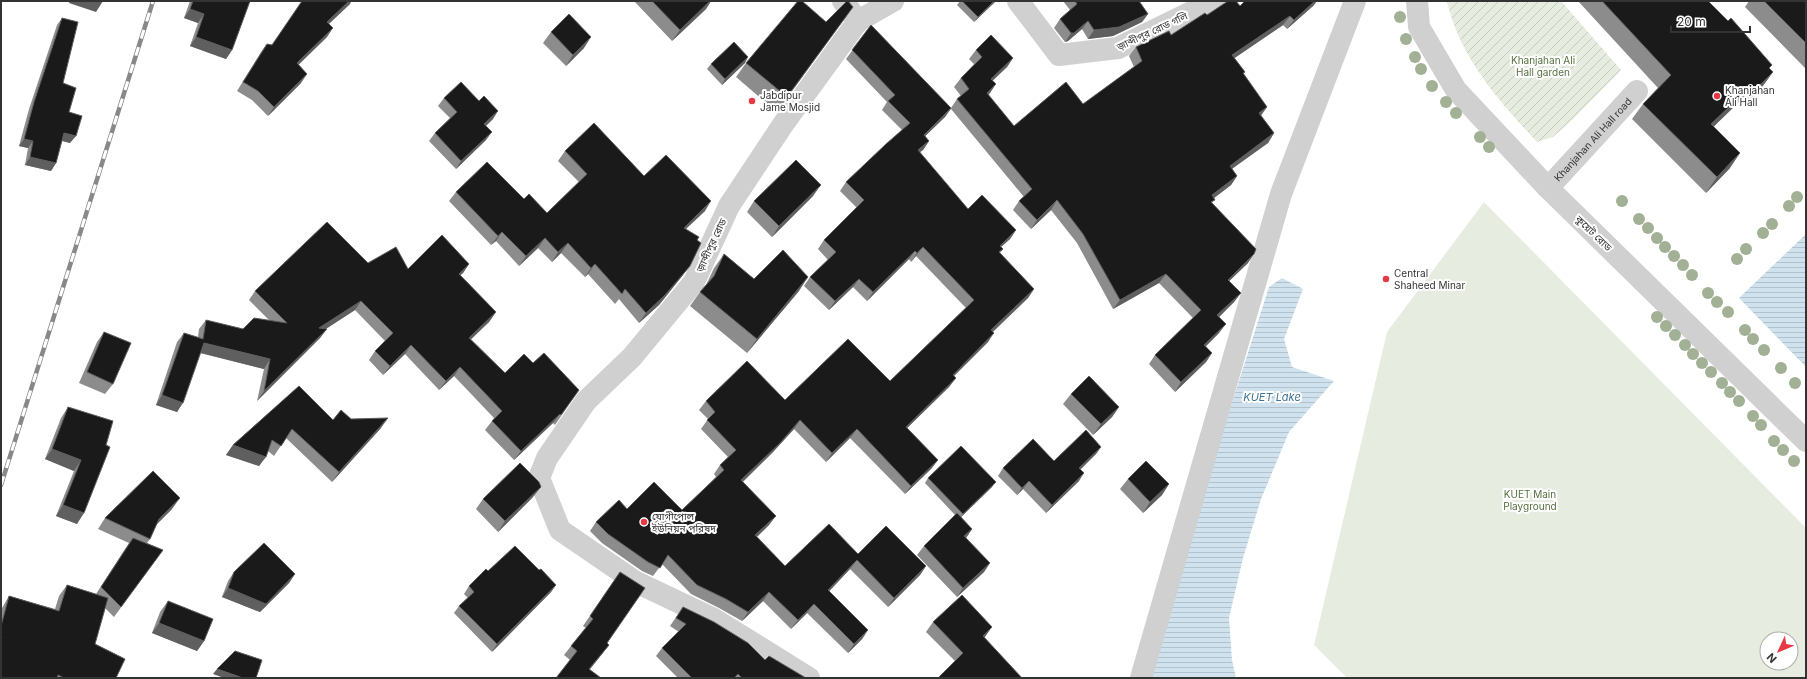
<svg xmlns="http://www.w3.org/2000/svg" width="1807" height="679" font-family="Inter,'Noto Sans Bengali',sans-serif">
<defs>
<pattern id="garden-furrows" width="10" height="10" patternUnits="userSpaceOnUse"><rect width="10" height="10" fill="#e6ecdf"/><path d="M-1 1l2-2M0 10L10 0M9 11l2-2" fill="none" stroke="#c6cbc0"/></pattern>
<pattern id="water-rules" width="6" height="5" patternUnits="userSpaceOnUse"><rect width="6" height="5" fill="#cfe2ee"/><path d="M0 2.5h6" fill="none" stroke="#b2c2cd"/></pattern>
</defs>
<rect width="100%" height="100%" fill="#fff"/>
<path fill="#e6ecdf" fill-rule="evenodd" d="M 1484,202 L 1806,528 L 1806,678 L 1347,678 L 1314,645 L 1387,332 ZM 1767,639 L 1791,639 L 1791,663 L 1767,663 Z"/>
<path fill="url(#garden-furrows)" d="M 1447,1 L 1561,1 L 1621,70 L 1573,119 L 1553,137 L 1537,142 C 1499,102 1459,56 1447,1 Z"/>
<path fill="url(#water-rules)" d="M 1806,234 L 1806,367 L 1739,298 Z
M 1282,278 L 1303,289 L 1284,339 L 1292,367 L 1334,381 L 1289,432 L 1261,499 L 1243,558 L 1229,618 L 1232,660 L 1236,678 L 1151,678 L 1214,459 L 1269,287 Z"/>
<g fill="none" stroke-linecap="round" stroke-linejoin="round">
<g stroke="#d0d0d0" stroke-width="22">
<path d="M 1018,1 L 1059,55 L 1118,48 L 1214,1"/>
<path d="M 1417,1 L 1419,27 L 1456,90 L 1548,188 L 1806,441"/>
<path d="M 858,21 L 893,1"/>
<path id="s1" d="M 1548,188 L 1637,91"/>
<path d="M 809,678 L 714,619 L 636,582 L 560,530 L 539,478 L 547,458 L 586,401 L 632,357 L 694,282 L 729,206 L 784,123 L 858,21 L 843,1"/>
<path d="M 1141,678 L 1281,194 L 1355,1"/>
</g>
<g stroke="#888" stroke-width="4.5">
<path id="rail" d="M 1,485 L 153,1"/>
</g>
<use href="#rail" stroke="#fff" stroke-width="3" stroke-dasharray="9" stroke-linecap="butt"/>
</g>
<g fill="#a2b095">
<circle cx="1400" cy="17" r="6"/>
<circle cx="1406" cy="39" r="6"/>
<circle cx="1415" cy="57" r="6"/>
<circle cx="1421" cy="69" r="6"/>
<circle cx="1432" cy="86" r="6"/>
<circle cx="1446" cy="102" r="6"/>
<circle cx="1456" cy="113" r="6"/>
<circle cx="1480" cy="137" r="6"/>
<circle cx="1489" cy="147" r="6"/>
<circle cx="1797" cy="197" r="6"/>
<circle cx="1622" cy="201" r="6"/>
<circle cx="1789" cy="206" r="6"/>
<circle cx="1639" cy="219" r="6"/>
<circle cx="1772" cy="224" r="6"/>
<circle cx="1648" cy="228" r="6"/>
<circle cx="1763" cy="233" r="6"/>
<circle cx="1657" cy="238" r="6"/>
<circle cx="1665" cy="247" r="6"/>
<circle cx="1746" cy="249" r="6"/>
<circle cx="1674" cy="256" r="6"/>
<circle cx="1737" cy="259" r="6"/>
<circle cx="1683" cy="265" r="6"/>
<circle cx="1692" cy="275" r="6"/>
<circle cx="1708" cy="293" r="6"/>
<circle cx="1717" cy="302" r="6"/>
<circle cx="1728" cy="312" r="6"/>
<circle cx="1657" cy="317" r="6"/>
<circle cx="1666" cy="326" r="6"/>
<circle cx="1745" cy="330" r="6"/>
<circle cx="1675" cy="335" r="6"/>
<circle cx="1753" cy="339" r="6"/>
<circle cx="1685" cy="345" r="6"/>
<circle cx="1764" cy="350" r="6"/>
<circle cx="1693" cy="354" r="6"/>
<circle cx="1702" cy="363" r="6"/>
<circle cx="1781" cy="368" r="6"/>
<circle cx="1711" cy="372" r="6"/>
<circle cx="1722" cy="383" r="6"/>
<circle cx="1795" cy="383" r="6"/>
<circle cx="1730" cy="392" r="6"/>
<circle cx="1739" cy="401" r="6"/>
<circle cx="1753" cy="416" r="6"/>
<circle cx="1761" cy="425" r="6"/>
<circle cx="1774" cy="441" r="6"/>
<circle cx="1783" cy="450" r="6"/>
<circle cx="1794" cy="461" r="6"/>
</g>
<path fill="#8c8c8c" d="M 190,1 L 250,1 L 232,50 L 226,59 L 190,46 L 198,23 L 184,18 Z
M 349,1 L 351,1 L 350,4 L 329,24 L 327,37 L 298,65 L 301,83 L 268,116 L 252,100 L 237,91 L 261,52 L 267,44 L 272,45 Z
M 634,1 L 711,1 L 706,9 L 672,41 Z
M 960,1 L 996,1 L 974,22 L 957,5 Z
M 1063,1 L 1139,1 L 1148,14 L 1142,22 L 1113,36 L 1088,39 L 1082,29 L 1068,41 L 1065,42 L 1054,28 L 1060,19 L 1070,10 Z
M 1245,1 L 1317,1 L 1313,6 L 1287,29 L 1283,25 L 1234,58 L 1245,72 L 1243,74 L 1267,107 L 1261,116 L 1274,133 L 1268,143 L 1232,169 L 1237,176 L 1231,185 L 1214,198 L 1212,203 L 1248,263 L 1229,281 L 1241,293 L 1234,302 L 1219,317 L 1219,333 L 1206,346 L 1212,353 L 1206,362 L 1175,392 L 1149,364 L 1155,355 L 1193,318 L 1159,283 L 1113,309 L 1077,243 L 1051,210 L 1031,229 L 1013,210 L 1019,201 L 1024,197 L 951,109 L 945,117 L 925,136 L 929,141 L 923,150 L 919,152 L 968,209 L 1016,230 L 1010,239 L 1001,247 L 1003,249 L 1000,253 L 1034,289 L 1028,298 L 993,332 L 988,342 L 954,376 L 956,378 L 949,387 L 907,428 L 938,460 L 931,469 L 905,494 L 850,438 L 826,462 L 794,429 L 773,452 L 743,482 L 769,525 L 757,537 L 785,566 L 858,554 L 926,566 L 920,575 L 888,607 L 850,569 L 829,591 L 868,630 L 862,639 L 848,653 L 807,613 L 791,629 L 763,601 L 742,621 L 719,608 L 691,594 L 662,564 L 653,576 L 642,571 L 602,543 L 590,531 L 596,522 L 627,509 L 682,510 L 716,477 L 714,474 L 720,465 L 728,457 L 701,429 L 708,419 L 699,410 L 706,401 L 785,400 L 890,381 L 966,308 L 916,256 L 911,262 L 909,259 L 867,301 L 853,287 L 829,310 L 804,286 L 810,277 L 828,260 L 818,249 L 824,240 L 857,208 L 840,191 L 846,182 L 902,130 L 882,110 L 887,102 L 846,59 L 871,25 L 951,108 L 957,99 L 961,96 L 954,87 L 961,78 L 974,64 L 969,59 L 976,50 L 1013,58 L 1007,67 L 993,80 L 990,93 L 988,95 L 1014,126 L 1083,104 L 1134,67 L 1129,56 L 1136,47 L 1171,35 L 1207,15 L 1240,6 Z
M 1578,1 L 1708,1 L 1773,72 L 1762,87 L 1745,104 L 1741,100 L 1714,126 L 1730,168 L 1706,193 L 1632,119 L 1643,104 L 1658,88 Z
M 1749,1 L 1806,1 L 1806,69 L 1745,7 Z
M 853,7 L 777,112 L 736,77 L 746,63 L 826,22 Z
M 62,18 L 63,83 L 70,143 L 62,141 L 56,163 L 51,171 L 25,165 L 28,148 L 19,146 L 29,109 L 57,25 Z
M 551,32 L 584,48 L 566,66 L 543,43 Z
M 745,63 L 722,85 L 707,69 L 711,64 Z
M 444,98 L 493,119 L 486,126 L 486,140 L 456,169 L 429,141 L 435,133 L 450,118 L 438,106 Z
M 565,151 L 644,176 L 705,211 L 686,229 L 697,240 L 683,275 L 659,305 L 639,323 L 619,299 L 615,304 L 588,274 L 585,277 L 561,253 L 552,262 L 538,248 L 519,266 L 496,241 L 491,245 L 449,201 L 456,192 L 524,199 L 547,213 L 579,182 L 558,161 Z
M 813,196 L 772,237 L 747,212 L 754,201 Z
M 724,254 L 754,279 L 799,291 L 747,353 L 690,306 L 700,292 L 706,285 L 714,268 Z
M 368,263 L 408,269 L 469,264 L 463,273 L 460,275 L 496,312 L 489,322 L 471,339 L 505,373 L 533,363 L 579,390 L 555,425 L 553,423 L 514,460 L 485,430 L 492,421 L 494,418 L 454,376 L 439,390 L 405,354 L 383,375 L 369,360 L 375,351 L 385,341 L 355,310 L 326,329 L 327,329 L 320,338 L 257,401 L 264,369 L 200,353 L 177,412 L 156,405 L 177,342 L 184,333 L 198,337 L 199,329 L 206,320 L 243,329 L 269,320 L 249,300 L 255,291 Z
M 104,332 L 113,384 L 105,394 L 79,383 L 97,342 Z
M 299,386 L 333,420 L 351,419 L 381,428 L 332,482 L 286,438 L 274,456 L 268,451 L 259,466 L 226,455 L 233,445 Z
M 1071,394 L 1119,407 L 1112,417 L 1093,435 L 1063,404 Z
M 68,407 L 106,445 L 77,524 L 56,516 L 74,471 L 45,459 L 61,418 Z
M 1101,447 L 1096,454 L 1080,469 L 1079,481 L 1046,513 L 1023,489 L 1017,495 L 998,476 L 1003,468 L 1054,461 Z
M 928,478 L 992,487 L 961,517 L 972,529 L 966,538 L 990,563 L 984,572 L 957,597 L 917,555 L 924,546 L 955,515 L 925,483 Z
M 1128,479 L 1169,484 L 1162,495 L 1143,513 L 1120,489 Z
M 533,497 L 498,532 L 476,509 L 483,499 Z
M 172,509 L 156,525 L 150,539 L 147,543 L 163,550 L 114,617 L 105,608 L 95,644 L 116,678 L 1,678 L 1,610 L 2,608 L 9,596 L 55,609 L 59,596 L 67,585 L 96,594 L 129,543 L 98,529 L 105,518 Z
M 539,570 L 556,585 L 551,592 L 492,652 L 454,613 L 459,606 L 468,598 L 464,594 L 469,586 L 488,571 Z
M 234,572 L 295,574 L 289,583 L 260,612 L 222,597 L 228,581 Z
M 620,572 L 607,643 L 609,645 L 602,654 L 590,669 L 570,660 L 564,655 L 571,646 L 586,628 L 583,626 Z
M 168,601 L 204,641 L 197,651 L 152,633 L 160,612 Z
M 683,607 L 765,660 L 806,678 L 678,678 L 656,656 L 662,648 L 679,632 L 670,626 Z
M 933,622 L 992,627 L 955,661 L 926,632 Z"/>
<path fill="#5f5f5f" d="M 70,1 L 103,1 L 96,12 L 69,3 Z
M 349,1 L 351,1 L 350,4 L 321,31 L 327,22 Z
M 710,1 L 711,1 L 706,9 L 672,41 L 680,30 Z
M 994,1 L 996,1 L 974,22 L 978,17 Z
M 1315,1 L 1317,1 L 1313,6 L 1287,29 L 1294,20 Z
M 190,9 L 204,14 L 198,23 L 184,18 Z
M 1148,14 L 1142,22 L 1113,36 L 1088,39 L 1094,30 Z
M 1290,16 L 1283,25 L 1226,64 L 1232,55 Z
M 1088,21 L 1082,29 L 1068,41 L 1065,42 L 1071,33 Z
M 333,28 L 327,37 L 291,72 L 297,63 Z
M 196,37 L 232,50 L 226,59 L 190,46 Z
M 591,37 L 584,48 L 566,66 L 573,55 Z
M 748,57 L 745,63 L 722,85 L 725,79 Z
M 1013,58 L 1007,67 L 985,88 L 991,79 Z
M 1773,72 L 1762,87 L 1745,104 L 1756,89 Z
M 307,74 L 301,83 L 268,116 L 274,107 Z
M 996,84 L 990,93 L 980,102 L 987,93 Z
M 1752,85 L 1741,100 L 1701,139 L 1711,124 Z
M 1267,107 L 1260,116 L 1259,113 Z
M 951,108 L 945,117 L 917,144 L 924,135 Z
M 498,111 L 493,119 L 479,132 L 484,124 Z
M 492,132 L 486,140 L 456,169 L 461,161 Z
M 64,133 L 76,136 L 70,143 L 59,140 Z
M 1274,133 L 1268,143 L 1223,175 L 1230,166 Z
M 24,139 L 33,141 L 28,148 L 19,146 Z
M 929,141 L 923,150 L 911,159 L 918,150 Z
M 1740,153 L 1730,168 L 1706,193 L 1717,177 Z
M 30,157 L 56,163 L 51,171 L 25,165 Z
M 1237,176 L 1231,185 L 1205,205 L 1212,195 Z
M 821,185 L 813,196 L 772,237 L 779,226 Z
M 1057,200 L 1051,210 L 1031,229 L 1037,220 Z
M 711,201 L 705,211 L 677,237 L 684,228 Z
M 1016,230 L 1010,239 L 993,254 L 1000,246 Z
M 502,232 L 496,241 L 491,245 L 498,236 Z
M 545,238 L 538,248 L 519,266 L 526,256 Z
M 568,243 L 561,253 L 552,262 L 558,252 Z
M 923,247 L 916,256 L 911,262 L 917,253 Z
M 915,251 L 909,259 L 867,301 L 873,292 Z
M 1254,254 L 1248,263 L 1221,289 L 1228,280 Z
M 469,264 L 463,273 L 452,283 L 459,274 Z
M 595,264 L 588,274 L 585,277 L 591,268 Z
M 690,266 L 683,275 L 659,305 L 639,323 L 646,313 Z
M 1166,274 L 1159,283 L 1113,309 L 1120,300 Z
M 808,277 L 799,291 L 747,353 L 757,339 Z
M 859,279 L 853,287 L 829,310 L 835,301 Z
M 1034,289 L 1028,298 L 985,339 L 991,330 Z
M 1241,293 L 1234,302 L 1211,325 L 1217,315 Z
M 361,301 L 355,310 L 313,337 L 319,328 Z
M 496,312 L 489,322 L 463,347 L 469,338 Z
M 1226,324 L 1219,333 L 1198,354 L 1204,345 Z
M 327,329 L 320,338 L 257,401 L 264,391 Z
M 994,333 L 988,342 L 946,384 L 953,375 Z
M 204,343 L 270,359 L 264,369 L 197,352 Z
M 411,345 L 405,354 L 383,375 L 390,366 Z
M 1212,353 L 1206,362 L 1175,392 L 1181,382 Z
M 460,367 L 454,376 L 439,390 L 446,381 Z
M 956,378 L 949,387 L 899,436 L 906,427 Z
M 162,395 L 183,403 L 177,412 L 156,405 Z
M 1119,407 L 1112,417 L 1093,435 L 1101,424 Z
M 560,414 L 553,423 L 514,460 L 521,451 Z
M 388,418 L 381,428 L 332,482 L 339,472 Z
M 800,420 L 794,429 L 773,452 L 735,489 L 741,480 Z
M 857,429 L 850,438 L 826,462 L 832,453 Z
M 233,445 L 266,457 L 259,466 L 226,455 Z
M 1101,447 L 1096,454 L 1074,476 L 1079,468 Z
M 52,449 L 81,460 L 74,471 L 45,459 Z
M 938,460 L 931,469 L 905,494 L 911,486 Z
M 1084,473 L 1079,481 L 1046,513 L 1052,505 Z
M 1029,481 L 1023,489 L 1017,495 L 1022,488 Z
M 996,482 L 992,487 L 959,519 L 963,514 Z
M 1169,484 L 1162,495 L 1143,513 L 1150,502 Z
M 541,487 L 533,497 L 498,532 L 505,521 Z
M 180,498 L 172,509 L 151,530 L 159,519 Z
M 63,505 L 84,513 L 77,524 L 56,516 Z
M 776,516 L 769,525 L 749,544 L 755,535 Z
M 972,529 L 966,538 L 964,536 Z
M 857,560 L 850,569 L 822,599 L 828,590 Z
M 990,563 L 984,572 L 957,597 L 963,588 Z
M 926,566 L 920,575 L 888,607 L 894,598 Z
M 295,574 L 289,583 L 260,612 L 222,597 L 228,588 Z
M 556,585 L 551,592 L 492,652 L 497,644 Z
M 769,592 L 763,601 L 742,621 L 748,612 Z
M 814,604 L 807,613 L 791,629 L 798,620 Z
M 159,623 L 204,641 L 197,651 L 152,633 Z
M 992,627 L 985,637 L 976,646 L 983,636 Z
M 868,630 L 862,639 L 848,653 L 854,644 Z
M 609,645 L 602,654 L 583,678 L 589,669 Z
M 217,669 L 243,678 L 224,678 L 213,674 Z"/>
<path fill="#1a1a1a" stroke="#5f5f5f" d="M 193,1 L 250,1 L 232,50 L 196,37 L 204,14 L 190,9 Z
M 302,1 L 349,1 L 327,22 L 333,28 L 297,63 L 307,74 L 274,107 L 258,91 L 243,82 L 267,44 L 272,45 Z
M 652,1 L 710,1 L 680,30 Z
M 798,1 L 802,1 L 826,22 L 847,1 L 848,1 L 853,7 L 787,97 L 746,63 Z
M 962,1 L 994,1 L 978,17 Z
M 1075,1 L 1139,1 L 1148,14 L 1119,27 L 1094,30 L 1088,21 L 1074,33 L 1071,33 L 1060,19 L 1077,4 Z
M 1228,1 L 1236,1 L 1240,6 L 1245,1 L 1315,1 L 1294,20 L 1290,16 L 1232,55 L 1245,72 L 1243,73 L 1267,107 L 1259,113 L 1274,133 L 1230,166 L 1237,176 L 1212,195 L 1215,200 L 1211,202 L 1256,249 L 1254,254 L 1228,280 L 1241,293 L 1217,315 L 1226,324 L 1204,345 L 1212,353 L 1181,382 L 1155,355 L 1201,310 L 1166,274 L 1120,300 L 1083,234 L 1057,200 L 1037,220 L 1019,201 L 1032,189 L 957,99 L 969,89 L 961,78 L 982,57 L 976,50 L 991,35 L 1013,58 L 991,79 L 996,84 L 987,93 L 1014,126 L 1066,82 L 1083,104 L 1142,61 L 1136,47 L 1169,31 L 1171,35 L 1205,13 L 1207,15 Z
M 1602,1 L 1708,1 L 1728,21 L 1731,18 L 1772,65 L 1769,68 L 1773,72 L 1756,89 L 1752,85 L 1711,124 L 1740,153 L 1717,177 L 1643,104 L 1671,75 Z
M 1764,1 L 1806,1 L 1806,43 Z
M 569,14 L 591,37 L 573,55 L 551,32 Z
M 62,18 L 78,22 L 63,83 L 76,88 L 69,112 L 82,116 L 76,136 L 64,133 L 56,163 L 30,157 L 33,141 L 24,139 L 34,102 Z
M 871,25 L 951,108 L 924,135 L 929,141 L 918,150 L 968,209 L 982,195 L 1016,230 L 1000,246 L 1003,249 L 999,252 L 1034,289 L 991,330 L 994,333 L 953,375 L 956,378 L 906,427 L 938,460 L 911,486 L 857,429 L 832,453 L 800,420 L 780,443 L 741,480 L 776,516 L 755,535 L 785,566 L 829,524 L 858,554 L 886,526 L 926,566 L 894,598 L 857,560 L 828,590 L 868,630 L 854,644 L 814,604 L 798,620 L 769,592 L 748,612 L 726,599 L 697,585 L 668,555 L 660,568 L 648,562 L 608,534 L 596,522 L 619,500 L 627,509 L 654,482 L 682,510 L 724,470 L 720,465 L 736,450 L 707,420 L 715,412 L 706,401 L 747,361 L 785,400 L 848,339 L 890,381 L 974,300 L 923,247 L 917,253 L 915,251 L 873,292 L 859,279 L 835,301 L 810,277 L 836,252 L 824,240 L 864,200 L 846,182 L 886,144 L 910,123 L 888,101 L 895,95 L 852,50 Z
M 734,42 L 748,57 L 725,79 L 711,64 Z
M 461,82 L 479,101 L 484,96 L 498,111 L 484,124 L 492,132 L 461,161 L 435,133 L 457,112 L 444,98 Z
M 594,123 L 644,176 L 666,155 L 711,201 L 684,228 L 699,237 L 697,240 L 701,243 L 690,266 L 665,295 L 646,313 L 625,289 L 622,294 L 595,264 L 591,268 L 568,243 L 558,252 L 545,238 L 526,256 L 502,232 L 498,236 L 456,192 L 487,162 L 524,199 L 529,194 L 547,213 L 587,174 L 565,151 Z
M 796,160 L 821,185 L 779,226 L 754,201 Z
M 327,222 L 368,263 L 396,247 L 408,269 L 442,235 L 469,264 L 459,274 L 496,312 L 469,338 L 505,373 L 524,354 L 533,363 L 544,353 L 579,390 L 561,415 L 560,414 L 521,451 L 492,421 L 502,411 L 460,367 L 446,381 L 411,345 L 390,366 L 375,351 L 393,333 L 361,301 L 319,328 L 327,329 L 264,391 L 270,359 L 204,343 L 183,403 L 162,395 L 184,333 L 203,339 L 206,320 L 243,329 L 254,318 L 287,323 L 255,291 Z
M 783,250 L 808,277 L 757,339 L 700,292 L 714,276 L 724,254 L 754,279 Z
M 104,332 L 131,343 L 113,384 L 87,372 Z
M 1089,376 L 1119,407 L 1101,424 L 1071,394 Z
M 299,386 L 333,420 L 341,410 L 351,419 L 388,418 L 339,472 L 292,429 L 281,446 L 272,440 L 266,457 L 233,445 Z
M 68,407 L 113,421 L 106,445 L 110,447 L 84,513 L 63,505 L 81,460 L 52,449 Z
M 1086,430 L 1101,447 L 1079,468 L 1084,473 L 1052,505 L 1029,481 L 1022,488 L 1003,468 L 1033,439 L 1054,461 Z
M 961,446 L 996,482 L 963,514 L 928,478 Z
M 1146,461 L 1169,484 L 1150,502 L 1128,479 Z
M 520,463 L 539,482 L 541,487 L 505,521 L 483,499 Z
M 153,471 L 180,498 L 159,519 L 150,539 L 105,518 Z
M 957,513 L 972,529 L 964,536 L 990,563 L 963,588 L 924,546 Z
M 133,538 L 163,550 L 121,607 L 101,587 Z
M 264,543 L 295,574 L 266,604 L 228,588 L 234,572 Z
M 515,546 L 539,570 L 541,569 L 556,585 L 497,644 L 459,606 L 474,592 L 469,586 L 486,569 L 488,571 Z
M 620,572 L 645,588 L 607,643 L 609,645 L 589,669 L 601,678 L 556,678 L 577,651 L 571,646 L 593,619 L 590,616 Z
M 67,585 L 108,598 L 95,644 L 125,659 L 116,678 L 64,678 L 58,675 L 57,678 L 1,678 L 1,639 L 2,637 L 1,636 L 1,626 L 9,596 L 59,611 Z
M 962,595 L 992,627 L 983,636 L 1022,678 L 938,678 L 963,653 L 933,622 Z
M 168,601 L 213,619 L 204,641 L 159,623 Z
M 683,607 L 714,622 L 748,643 L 765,660 L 769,656 L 806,678 L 742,678 L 738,674 L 734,678 L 692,678 L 662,648 L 686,624 L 676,618 Z
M 235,651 L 262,660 L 256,678 L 243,678 L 217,669 Z"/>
<g fill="#e63946" stroke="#fff" stroke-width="1.5">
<circle cx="1717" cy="96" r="4"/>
<circle cx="752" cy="101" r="4"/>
<circle cx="1386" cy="279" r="4"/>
<circle cx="644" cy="522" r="4"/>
</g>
<g text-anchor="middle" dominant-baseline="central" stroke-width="4" stroke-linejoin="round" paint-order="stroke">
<g font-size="10" fill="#333" stroke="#fff">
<text transform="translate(1152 31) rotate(-25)">জ়াব্দীপুর রোড গলি</text>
<text stroke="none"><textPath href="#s1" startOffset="66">Khanjahan Ali Hall road</textPath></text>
<text transform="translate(1594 233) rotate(44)">কুয়েট রোড</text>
<text transform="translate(711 245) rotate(-65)">জ়াব্দীপুর রোড</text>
</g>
<g font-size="10" fill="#56703f" stroke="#fff">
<text x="1543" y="60">Khanjahan Ali<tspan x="1543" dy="12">Hall garden</tspan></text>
<text x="1530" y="494">KUET Main<tspan x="1530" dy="12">Playground</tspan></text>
</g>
<g font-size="10" fill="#333" stroke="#fff" text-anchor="start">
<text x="1725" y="90">Khanjahan<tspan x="1725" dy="12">Ali Hall</tspan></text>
<text x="760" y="95">Jabdipur<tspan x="760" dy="12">Jame Mosjid</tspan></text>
<text x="1394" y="273">Central<tspan x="1394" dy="12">Shaheed Minar</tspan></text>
<text x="652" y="516">যোগীপোল<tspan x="652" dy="12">ইউনিয়ন পরিষদ</tspan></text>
</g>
<g font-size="11" font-style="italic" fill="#3f7597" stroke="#fff">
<text x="1272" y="397">KUET Lake</text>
</g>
</g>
<rect width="1807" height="679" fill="none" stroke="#333333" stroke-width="4"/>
<g transform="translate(1779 651) rotate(226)"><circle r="19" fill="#ffffff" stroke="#adadad"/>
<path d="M0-3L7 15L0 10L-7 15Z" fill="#e63946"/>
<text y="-6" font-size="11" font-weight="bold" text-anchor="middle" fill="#333333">N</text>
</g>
<path d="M1671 26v6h79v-6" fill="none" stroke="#333333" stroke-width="2"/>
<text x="1677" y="26" font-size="12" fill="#333333" stroke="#ffffff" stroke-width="3" paint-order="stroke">20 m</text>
</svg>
